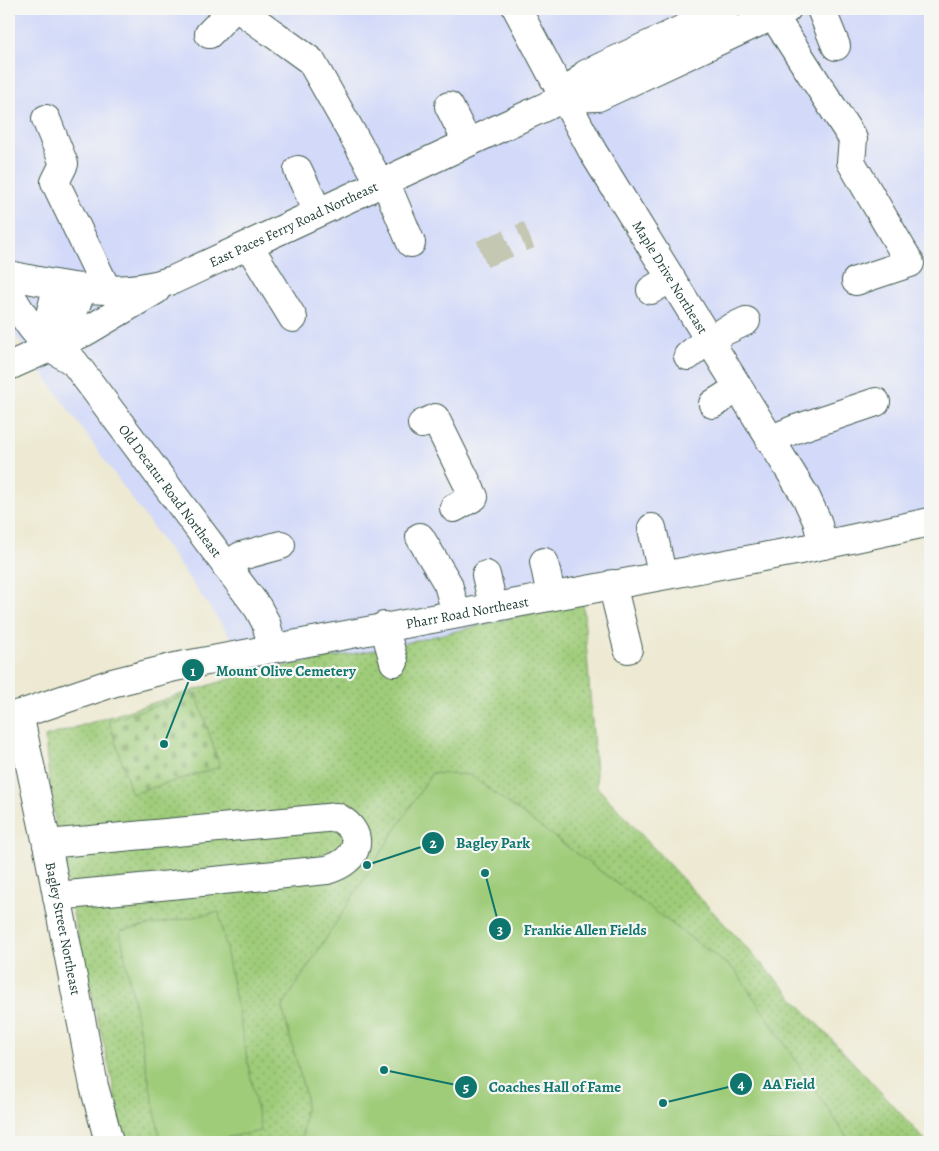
<svg xmlns="http://www.w3.org/2000/svg" width="939" height="1151" font-family="Alegreya,serif">
<defs>
<pattern id="grass-dots" width="8" height="8" patternUnits="userSpaceOnUse" patternTransform="scale(1.25)"><rect width="8" height="8" fill="#9fcc79"/><path d="M2 2h.1M6 6h.1" fill="none" stroke="#81a764" stroke-width="1.8" stroke-linecap="round"/></pattern>
<pattern id="cemetery-stones" width="16" height="16" patternUnits="userSpaceOnUse" patternTransform="scale(1.25)"><rect width="16" height="16" fill="#9fcc79"/><path d="M2 7V4a2 2 0 0 1 4 0v3zM10 15v-3a2 2 0 0 1 4 0v3z" fill="#81a764"/></pattern>
</defs>
<rect width="100%" height="100%" fill="#f6f6f2"/>
<filter id="ink" filterUnits="userSpaceOnUse"><feTurbulence type="fractalNoise" baseFrequency=".02" numOctaves="2"/><feDisplacementMap in="SourceGraphic" scale="10" xChannelSelector="R" yChannelSelector="G"/><feConvolveMatrix kernelMatrix="1 2 1 2 8 2 1 2 1" color-interpolation-filters="sRGB"/></filter>
<filter id="wash" filterUnits="userSpaceOnUse"><feTurbulence type="fractalNoise" baseFrequency=".0096" numOctaves="4" result="noise"/><feDisplacementMap in="SourceGraphic" scale="20" xChannelSelector="R" yChannelSelector="G"/><feGaussianBlur stdDeviation="1.12" result="paint"/><feColorMatrix in="noise" values="0 0 0 0 0 0 0 0 0 0 0 0 0 0 0 0 0 1.4 0 .05"/><feComposite in="paint" operator="in"/></filter>
<g filter="url(#wash)">
<rect width="100%" height="100%" fill="#ede9d2"/>
<path fill="#d2d9f9" d="M 9,9 L 930,9 L 930,524 L 380,649 L 255,671 L 9,326 Z"/>
<path fill="url(#grass-dots)" stroke="#5f8456" d="M 583,601 L 597,787 L 927,1142 L 122,1142 C 117,1088 101,1036 89,983 C 70,903 51,819 45,737 L 255,671 L 380,649 Z"/>
<path fill="url(#cemetery-stones)" stroke="#5f8456" d="M 196,693 L 220,767 L 132,794 L 109,721 Z"/>
<path fill="#9fcc79" stroke="#5f8456" d="M 432,773 L 470,775 L 736,971 L 850,1142 L 302,1142 L 306,1097 L 282,1007 Z
M 219,912 L 261,1131 L 203,1142 L 161,1142 L 120,931 Z"/>
</g>
<g filter="url(#ink)">
<g fill="none" stroke-linecap="round" stroke-linejoin="round">
<path stroke="#c4c7b2" stroke-width="28" stroke-dasharray="28 14" stroke-linecap="butt" d="M 482,254 L 529,235"/>
<g stroke="#3e574c" stroke-width="30">
<g id="minor">
<path d="M 239,9 L 311,61 L 380,183"/>
<path id="s1" d="M 517,9 L 593,152 L 806,497 L 817,521 L 823,545"/>
<path d="M 821,9 L 836,46"/>
<path d="M 773,15 L 853,139 L 851,162 L 910,263 L 856,281"/>
<path d="M 209,34 L 233,9"/>
<path d="M 564,98 L 586,74 L 726,9"/>
<path d="M 449,106 L 467,142"/>
<path d="M 46,119 L 64,164 L 55,182 L 107,290"/>
<path d="M 298,170 L 318,212"/>
<path d="M 385,181 L 411,243"/>
<path d="M 249,246 L 293,318"/>
<path id="s2" d="M 9,275 C 64,287 118,299 173,280 L 564,98 L 598,97 L 787,9"/>
<path d="M 651,290 L 671,278"/>
<path id="s3" d="M 9,292 C 29,327 39,342 74,362 L 258,608 L 266,623 L 272,647"/>
<path d="M 52,347 L 66,331 L 82,290"/>
<path d="M 51,348 L 47,326 L 58,285"/>
<path d="M 688,356 L 708,339 L 746,321"/>
<path d="M 9,366 L 85,332 L 156,290"/>
<path d="M 713,404 L 738,388"/>
<path d="M 422,424 L 435,418 L 474,497 L 454,508"/>
<path d="M 770,440 L 793,430 L 876,402"/>
<path d="M 652,528 L 662,574"/>
<path d="M 420,537 L 448,584 L 456,613"/>
<path d="M 544,562 L 551,595"/>
<path d="M 226,566 L 241,556 L 281,545"/>
<path d="M 486,575 L 493,605"/>
<path d="M 612,584 L 628,649"/>
<path d="M 384,626 L 394,662"/>
<path id="s4" d="M 19,714 L 47,844 L 94,1086 L 109,1142"/>
<path id="s5" d="M 9,718 L 112,683 L 175,667 L 795,551 L 930,522"/>
<path d="M 47,844 L 337,817 C 368,834 359,861 327,870 L 57,896"/>
</g>
</g>
<use href="#minor" stroke="#fff" stroke-width="28"/>
</g>
</g>
<g text-anchor="middle" dominant-baseline="central" stroke-width="4.5" stroke-linejoin="round" paint-order="stroke">
<g font-size="14" fill="#1f3d34" stroke="#f6f6f2">
<text stroke="none"><textPath href="#s2" startOffset="299">East Paces Ferry Road Northeast</textPath></text>
<text stroke="none"><textPath href="#s1" startOffset="309">Maple Drive Northeast</textPath></text>
<text stroke="none"><textPath href="#s3" startOffset="258">Old Decatur Road Northeast</textPath></text>
<text stroke="none"><textPath href="#s5" startOffset="471">Pharr Road Northeast</textPath></text>
<text stroke="none"><textPath href="#s4" startOffset="219">Bagley Street Northeast</textPath></text>
</g>
</g>
<path fill="none" stroke="#0f766e" stroke-width="2" d="M164 744L193 670M367 865L433 843M485 873L500 929M663 1103L741 1084M384 1070L466 1087"/>
<g fill="#0f766e" stroke="#f6f6f2" stroke-width="2">
<circle cx="164" cy="744" r="5"/>
<circle cx="367" cy="865" r="5"/>
<circle cx="485" cy="873" r="5"/>
<circle cx="663" cy="1103" r="5"/>
<circle cx="384" cy="1070" r="5"/>
<circle cx="193" cy="670" r="12"/>
<circle cx="433" cy="843" r="12"/>
<circle cx="500" cy="929" r="12"/>
<circle cx="741" cy="1084" r="12"/>
<circle cx="466" cy="1087" r="12"/>
</g>
<g font-size="15" text-anchor="middle" font-weight="bold" fill="#fff">
<text x="193" y="676">1</text>
<text x="433" y="848">2</text>
<text x="500" y="935">3</text>
<text x="741" y="1089">4</text>
<text x="466" y="1092">5</text>
</g>
<g font-size="15" text-anchor="middle" font-weight="bold" fill="#0f766e" stroke="#f6f6f2" stroke-width="4.5" stroke-linejoin="round" paint-order="stroke">
<text x="286" y="676">Mount Olive Cemetery</text>
<text x="493" y="848">Bagley Park</text>
<text x="585" y="935">Frankie Allen Fields</text>
<text x="789" y="1089">AA Field</text>
<text x="555" y="1092">Coaches Hall of Fame</text>
</g>
<rect width="939" height="1151" fill="none" stroke="#f6f6f2" stroke-width="30"/>
</svg>
